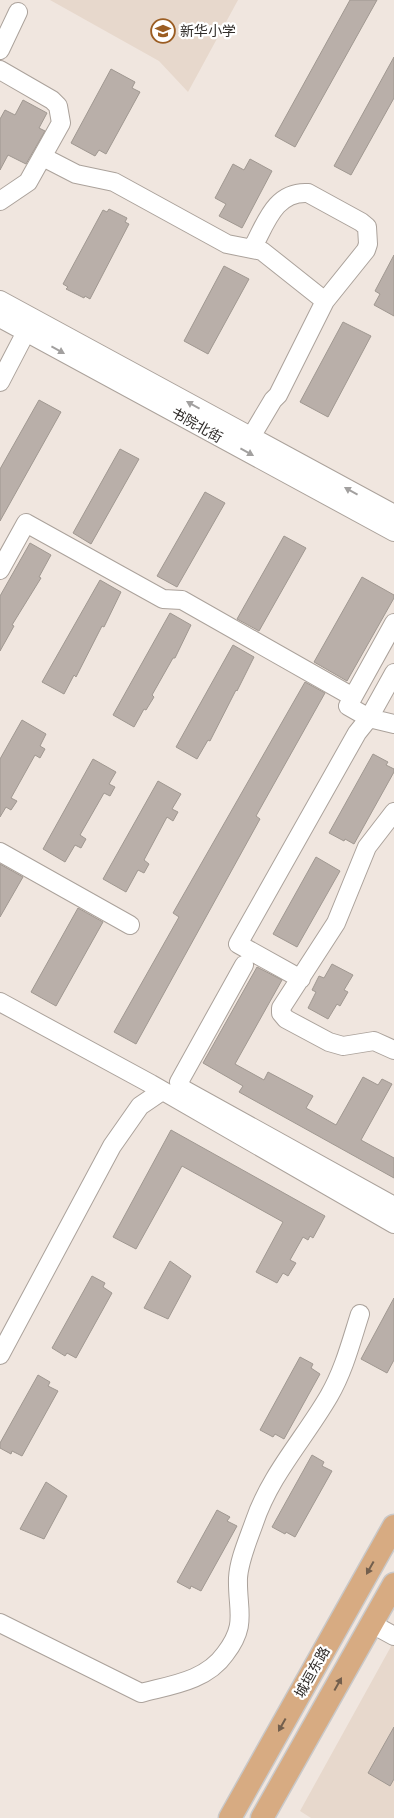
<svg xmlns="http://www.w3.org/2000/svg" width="394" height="1818" font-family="'DejaVu Sans','Noto Sans SC',sans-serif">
<rect width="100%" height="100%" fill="#f0e6df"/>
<path fill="#e7d8cc" d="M 50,0 L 238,0 L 188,92 L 159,61 Z
M 394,1641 L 394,1818 L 311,1818 L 300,1811 Z"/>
<path fill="#b9afa9" stroke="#a09891" d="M 350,0 L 377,0 L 295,147 L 275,136 Z
M 394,57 L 394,98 L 351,175 L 334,166 Z
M 111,69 L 135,82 L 132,88 L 140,92 L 106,154 L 99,150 L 95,156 L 71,143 Z
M 23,100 L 47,113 L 39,128 L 45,131 L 26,164 L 8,155 L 0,170 L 0,119 L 5,110 L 15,115 Z
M 250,159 L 272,171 L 242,228 L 219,216 L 226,204 L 215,198 L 233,164 L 244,170 Z
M 109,209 L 127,218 L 125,222 L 129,224 L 90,299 L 85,296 L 84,298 L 66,289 L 68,287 L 63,284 L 103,210 L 107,212 Z
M 394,255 L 394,316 L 374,305 L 380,294 L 375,291 Z
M 224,266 L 249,279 L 208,354 L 184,341 Z
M 343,322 L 371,336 L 328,417 L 300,402 Z
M 39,400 L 61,412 L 0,521 L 0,469 Z
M 120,449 L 139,459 L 91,544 L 73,533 Z
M 205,492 L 225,503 L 177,587 L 157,576 Z
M 284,536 L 306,548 L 259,631 L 237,619 Z
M 30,543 L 51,555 L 39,577 L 41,578 L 12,625 L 14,626 L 0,651 L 0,596 Z
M 362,577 L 394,595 L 394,598 L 347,681 L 314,662 Z
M 100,580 L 121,592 L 104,627 L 102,626 L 76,677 L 74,675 L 64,694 L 42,682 Z
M 170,613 L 191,625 L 175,658 L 173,658 L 152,695 L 154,697 L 146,710 L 144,709 L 134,727 L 113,715 Z
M 233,645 L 254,657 L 237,691 L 236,690 L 210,741 L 208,740 L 197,759 L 176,747 Z
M 305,682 L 325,693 L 256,816 L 260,819 L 136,1044 L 114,1032 L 179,917 L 173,913 Z
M 22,720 L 46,734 L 40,746 L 45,749 L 40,758 L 35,755 L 11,798 L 17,801 L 11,810 L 6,807 L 0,817 L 0,759 Z
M 373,754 L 388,762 L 386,765 L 394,769 L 394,772 L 354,844 L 345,839 L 344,841 L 329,833 Z
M 93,759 L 116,772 L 109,784 L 115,787 L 110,796 L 104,793 L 80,835 L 86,839 L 81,848 L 75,845 L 65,862 L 43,849 Z
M 158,781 L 181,794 L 172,809 L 178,812 L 173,821 L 167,817 L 144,860 L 149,864 L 144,873 L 138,870 L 126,892 L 103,879 Z
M 316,857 L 340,871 L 297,947 L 273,934 Z
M 0,864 L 23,877 L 0,917 Z
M 78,908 L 103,922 L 56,1006 L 31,992 Z
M 332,964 L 353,975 L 344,990 L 348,992 L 340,1006 L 337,1004 L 328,1019 L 308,1008 L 316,992 L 312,990 L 319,976 L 324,978 Z
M 257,967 L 282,980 L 235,1064 L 264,1080 L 268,1072 L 313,1096 L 306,1108 L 336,1125 L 363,1077 L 378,1085 L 382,1079 L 392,1084 L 361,1140 L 394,1158 L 394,1178 L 239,1092 L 243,1086 L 203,1063 Z
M 171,1130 L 325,1216 L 313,1238 L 310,1236 L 308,1240 L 303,1237 L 290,1260 L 296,1263 L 288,1276 L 283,1273 L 277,1283 L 256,1272 L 283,1222 L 182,1166 L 136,1249 L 113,1237 Z
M 170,1261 L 191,1276 L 168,1319 L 144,1308 Z
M 92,1276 L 105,1283 L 103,1287 L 112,1293 L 76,1358 L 67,1353 L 65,1356 L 52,1348 Z
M 394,1298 L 394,1360 L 387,1373 L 361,1359 Z
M 300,1357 L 313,1364 L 311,1368 L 320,1374 L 284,1439 L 275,1434 L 273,1437 L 260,1430 Z
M 38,1375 L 50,1382 L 48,1386 L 58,1391 L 22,1456 L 12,1451 L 11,1454 L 0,1448 L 0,1443 Z
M 312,1455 L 324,1462 L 322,1466 L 332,1471 L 295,1537 L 286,1532 L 285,1534 L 272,1527 Z
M 46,1482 L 67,1496 L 44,1539 L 20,1529 Z
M 217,1510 L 230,1517 L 227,1521 L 237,1526 L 201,1591 L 191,1586 L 190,1589 L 177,1582 Z
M 394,1727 L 394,1779 L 390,1786 L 368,1773 Z"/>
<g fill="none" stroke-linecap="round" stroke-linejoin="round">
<g stroke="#aba29b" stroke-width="20">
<path id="minor" d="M 0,50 L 18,12
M 0,70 L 52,100 L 58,106 L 61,123 L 28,182 L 0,201
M 43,157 L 76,174 L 114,182 L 227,244 L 262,251 L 325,301
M 0,300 L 394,514
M 0,318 L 394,532
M 0,382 L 26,332
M 251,437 L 273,400 L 278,395 L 325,301 L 366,250 L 368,244 L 367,227 L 361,222 L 308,193 C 275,191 266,223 253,247
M 0,570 L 26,523 L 163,599 L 182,600 L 353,697
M 394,623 L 348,706 L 369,718 L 394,673
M 394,812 L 367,847 L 336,923 L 281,1008 L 281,1013 L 286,1019 L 329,1042 L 343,1046 L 374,1041 L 394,1050
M 0,852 L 130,925
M 244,965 L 179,1082 L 183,1089 L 394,1206
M 301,979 L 238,944 L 357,733 L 369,718 L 394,724
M 0,1002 L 151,1084 L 394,1224
M 0,1355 L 112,1146 L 140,1106 L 162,1091
M 0,1623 L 141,1693 C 171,1685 206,1681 225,1654 C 248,1624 237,1611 238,1578 C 239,1560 248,1540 254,1523 C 270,1475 304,1439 329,1396 C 344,1370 351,1342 360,1314
M 372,1624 L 394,1636"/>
</g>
<g stroke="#c9c8c8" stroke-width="25">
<path id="major" d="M 230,1818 L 394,1526
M 262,1818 L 394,1584"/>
</g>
<use href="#minor" stroke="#fff" stroke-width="18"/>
<use href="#major" stroke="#d7ab82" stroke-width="22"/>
</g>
<defs><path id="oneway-solid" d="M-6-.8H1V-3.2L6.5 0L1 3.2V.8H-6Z" transform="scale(1.25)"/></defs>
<g fill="#a2a09f">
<use href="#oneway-solid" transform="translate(58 350) rotate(29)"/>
<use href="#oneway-solid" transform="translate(193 405) rotate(-151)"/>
<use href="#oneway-solid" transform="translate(247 452) rotate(29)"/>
<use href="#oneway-solid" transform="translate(351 491) rotate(-151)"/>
</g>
<g fill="#735f4d">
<use href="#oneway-solid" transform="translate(370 1568) rotate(119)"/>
<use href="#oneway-solid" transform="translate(338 1684) rotate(-61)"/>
<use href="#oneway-solid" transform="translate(282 1725) rotate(119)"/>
</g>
<defs>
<g id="school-ring" transform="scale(1.25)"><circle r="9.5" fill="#fff" stroke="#9b5d23" stroke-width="1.5"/><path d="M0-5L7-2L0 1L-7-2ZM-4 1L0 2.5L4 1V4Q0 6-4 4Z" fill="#9b5d23"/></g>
</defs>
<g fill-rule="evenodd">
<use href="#school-ring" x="163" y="31"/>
</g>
<g text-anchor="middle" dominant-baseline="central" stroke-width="4.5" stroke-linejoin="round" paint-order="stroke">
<g font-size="14" fill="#312d2a" stroke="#fff" text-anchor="start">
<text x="180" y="31">新华小学</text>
</g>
<g font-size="14" fill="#312d2a" stroke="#fff">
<text transform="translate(197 425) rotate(29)">书院北街</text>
<text transform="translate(312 1672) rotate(-61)">城垣东路</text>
</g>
</g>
</svg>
